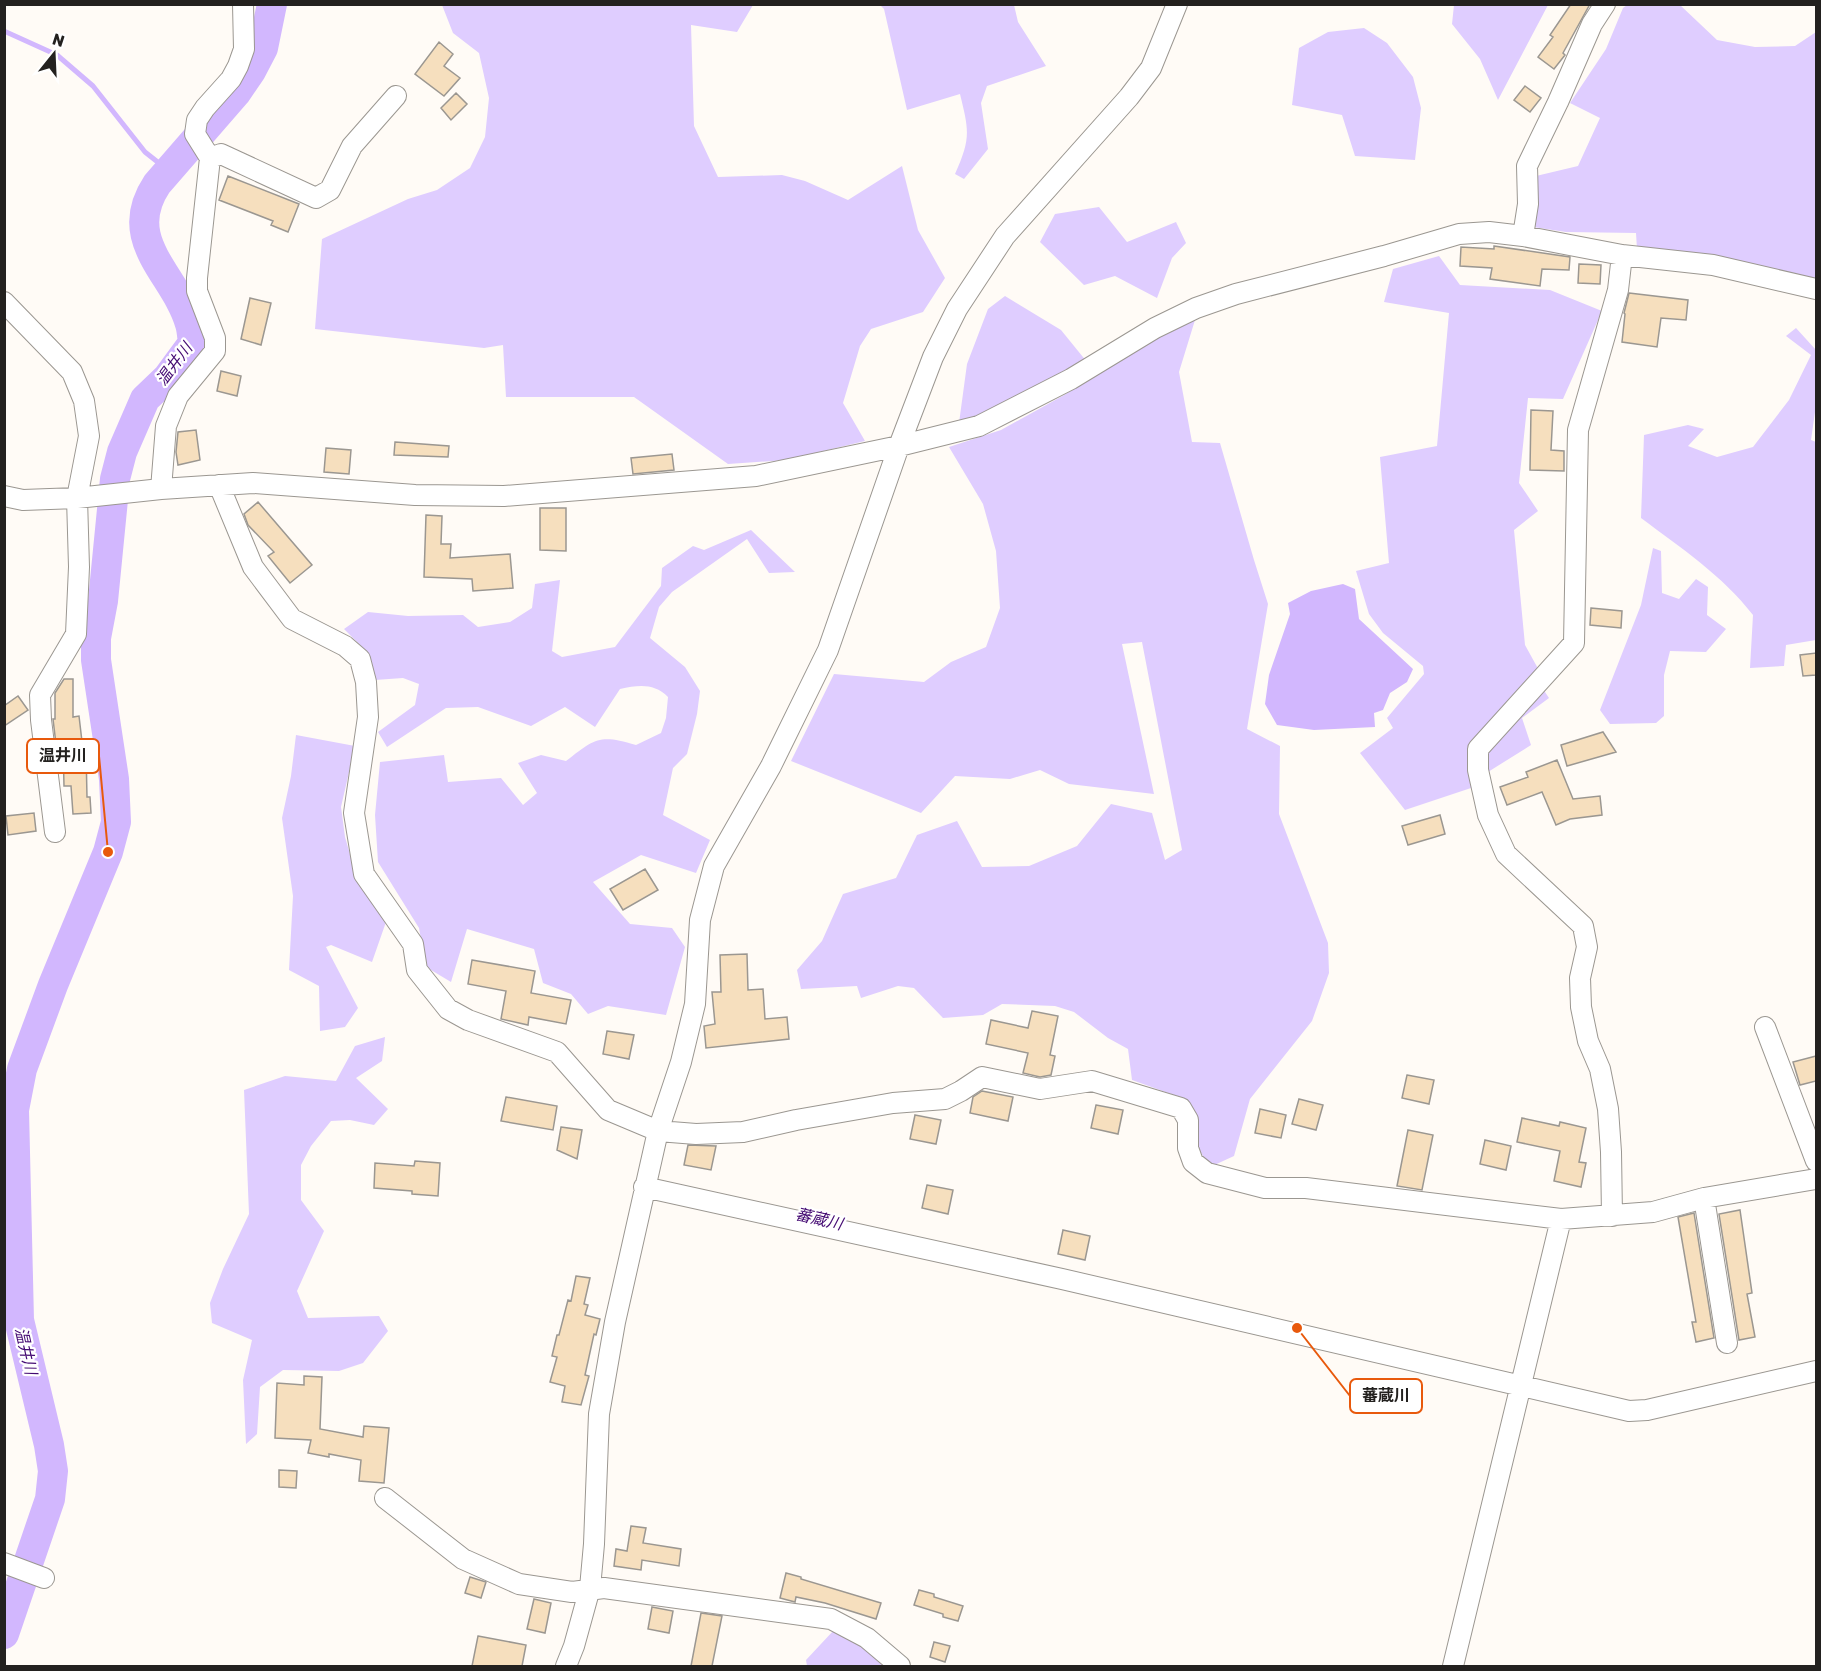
<svg xmlns="http://www.w3.org/2000/svg" width="1821" height="1671" font-family="Rubik,'Noto Sans JP',sans-serif">
<rect width="100%" height="100%" fill="#fffbf6"/>
<path fill="#dfcdff" d="M 442,5 L 753,5 L 737,32 L 691,25 L 694,126 L 718,177 L 782,175 L 805,181 L 848,200 L 902,166 L 918,230 L 945,278 L 923,312 L 871,329 L 860,346 L 843,403 L 865,441 L 786,460 L 728,464 L 634,397 L 506,397 L 503,345 L 484,348 L 315,329 L 322,239 L 408,199 L 437,190 L 470,168 L 485,137 L 489,98 L 479,53 L 453,33 Z
M 880,5 L 1014,5 L 1018,22 L 1046,66 L 987,86 L 981,103 L 988,149 L 964,179 L 955,174 C 971,138 969,131 960,94 L 907,110 L 884,9 Z
M 1454,5 L 1548,5 L 1498,100 L 1480,59 L 1452,24 Z
M 1627,5 L 1680,5 L 1717,40 L 1755,47 L 1795,46 L 1816,32 L 1816,280 L 1752,264 L 1637,249 L 1636,233 L 1566,232 L 1533,227 L 1536,176 L 1578,166 L 1600,118 L 1570,103 L 1606,49 L 1623,8 Z
M 1364,28 L 1387,43 L 1413,77 L 1421,108 L 1415,160 L 1355,156 L 1342,115 L 1292,105 L 1299,48 L 1328,32 Z
M 1099,207 L 1127,242 L 1176,222 L 1186,243 L 1172,258 L 1157,298 L 1115,276 L 1084,285 L 1040,242 L 1055,214 Z
M 1439,256 L 1460,285 L 1550,290 L 1602,311 L 1563,399 L 1528,398 L 1519,483 L 1538,511 L 1514,530 L 1525,645 L 1541,674 L 1473,748 L 1474,787 L 1405,810 L 1360,753 L 1393,728 L 1387,718 L 1424,674 L 1423,666 L 1383,633 L 1369,614 L 1356,571 L 1389,563 L 1380,457 L 1437,446 L 1449,313 L 1384,302 L 1393,269 Z
M 1005,296 L 1061,330 L 1087,362 L 999,410 L 959,423 L 967,364 L 988,309 Z
M 1195,320 L 1179,372 L 1192,442 L 1220,443 L 1254,560 L 1268,604 L 1247,729 L 1280,746 L 1279,814 L 1328,943 L 1329,973 L 1312,1021 L 1250,1099 L 1234,1156 L 1210,1167 L 1198,1148 L 1196,1116 L 1185,1099 L 1132,1080 L 1128,1049 L 1108,1038 L 1074,1012 L 1055,1006 L 1002,1004 L 983,1015 L 943,1018 L 914,988 L 898,986 L 861,998 L 857,986 L 801,989 L 797,970 L 822,941 L 843,894 L 896,878 L 917,835 L 957,821 L 982,867 L 1029,866 L 1077,846 L 1111,804 L 1152,813 L 1165,860 L 1182,850 L 1142,642 L 1122,644 L 1154,794 L 1069,784 L 1040,770 L 1010,779 L 955,776 L 921,813 L 791,761 L 834,674 L 924,682 L 951,662 L 986,647 L 1000,608 L 996,551 L 983,504 L 949,447 L 1001,430 L 1066,394 L 1165,329 Z
M 1796,328 L 1816,350 L 1816,405 L 1811,440 L 1816,442 L 1816,640 L 1786,645 L 1784,666 L 1750,668 L 1753,615 C 1722,575 1681,548 1641,518 L 1644,435 L 1688,425 L 1704,429 L 1688,446 L 1717,457 L 1753,447 L 1789,400 L 1811,355 L 1786,336 Z
M 751,530 L 795,572 L 769,573 L 747,539 L 672,592 L 659,607 L 650,638 L 685,667 L 700,691 L 697,714 L 687,754 L 673,768 L 663,815 L 710,840 L 696,873 L 641,855 L 593,882 L 630,924 L 672,928 L 685,947 L 666,1015 L 608,1006 L 588,1014 L 571,994 L 543,983 L 534,949 L 467,929 L 451,982 L 426,967 L 419,928 L 378,862 L 375,815 L 380,762 L 444,755 L 448,782 L 501,778 L 523,805 L 537,793 L 518,763 L 541,755 L 566,761 C 595,738 600,734 636,745 L 661,733 L 666,718 L 668,697 C 654,683 639,685 620,689 L 595,727 L 565,707 L 531,726 L 478,707 L 446,708 L 387,747 L 378,732 L 415,705 L 419,684 L 403,678 L 375,680 L 367,652 L 344,629 L 368,612 L 408,616 L 463,615 L 478,627 L 510,622 L 532,608 L 535,584 L 560,580 L 552,651 L 562,657 L 615,647 L 661,586 L 662,568 L 693,546 L 704,550 Z
M 1653,548 L 1661,551 L 1662,593 L 1679,599 L 1696,579 L 1708,587 L 1707,615 L 1726,629 L 1706,652 L 1670,651 L 1664,675 L 1664,716 L 1656,723 L 1610,724 L 1600,710 L 1641,605 Z
M 1541,686 L 1549,698 L 1522,718 L 1531,745 L 1488,772 L 1482,750 Z
M 296,735 L 355,746 L 341,807 L 345,837 L 356,875 L 386,922 L 372,962 L 331,945 L 326,947 L 358,1008 L 345,1027 L 320,1031 L 319,986 L 289,970 L 293,896 L 282,818 L 291,776 Z
M 385,1037 L 382,1061 L 356,1078 L 388,1109 L 374,1125 L 350,1120 L 331,1121 L 311,1146 L 301,1165 L 301,1200 L 324,1231 L 297,1291 L 308,1318 L 379,1316 L 388,1331 L 363,1363 L 339,1371 L 283,1370 L 260,1387 L 257,1434 L 246,1444 L 243,1380 L 252,1340 L 212,1323 L 210,1303 L 223,1269 L 249,1214 L 244,1090 L 285,1076 L 336,1081 L 355,1046 Z
M 834,1630 L 865,1649 L 883,1666 L 807,1666 L 806,1660 Z"/>
<path fill="#d2b7fe" d="M 1343,584 L 1355,589 L 1359,619 L 1413,669 L 1407,682 L 1390,693 L 1383,710 L 1374,713 L 1375,727 L 1314,730 L 1277,725 L 1265,704 L 1269,675 L 1290,614 L 1288,603 L 1311,591 Z"/>
<g fill="none" stroke-linecap="round" stroke-linejoin="round">
<path stroke="#d2b7fe" stroke-width="5" d="M 4,31 L 57,55 L 93,86 L 145,152 L 169,171"/>
<path stroke="#d2b7fe" stroke-width="30" d="M 4,1634 L 50,1499 L 53,1471 L 49,1445 L 19,1320 L 14,1110 L 22,1069 L 53,985 L 108,852 L 116,822 L 114,779 L 96,660 L 96,638 L 103,601 L 115,479 L 122,452 L 145,399 L 168,377 L 193,343 C 192,337 192,330 190,324 C 176,274 119,241 157,184 L 236,93 L 251,71 L 263,48 L 272,4"/>
</g>
<path fill="#f6dfbe" stroke="#9b9791" stroke-width="1.5" d="M 1571,4 L 1590,4 L 1563,53 L 1565,55 L 1554,69 L 1538,57 L 1553,37 L 1550,35 Z
M 439,42 L 453,54 L 444,66 L 460,78 L 444,96 L 415,74 Z
M 1525,86 L 1541,98 L 1530,112 L 1514,100 Z
M 456,93 L 467,104 L 451,120 L 441,108 Z
M 228,176 L 299,204 L 288,232 L 271,225 L 273,221 L 219,200 Z
M 1494,246 L 1570,257 L 1569,270 L 1542,269 L 1540,286 L 1490,279 L 1492,268 L 1460,266 L 1461,247 L 1494,249 Z
M 1579,264 L 1601,265 L 1600,284 L 1578,283 Z
M 1629,293 L 1688,300 L 1686,320 L 1661,318 L 1657,347 L 1622,342 L 1625,314 L 1624,313 Z
M 250,298 L 271,303 L 261,345 L 241,339 Z
M 221,371 L 241,376 L 237,396 L 217,391 Z
M 1531,410 L 1553,411 L 1551,450 L 1564,451 L 1564,471 L 1530,470 Z
M 196,430 L 200,460 L 178,465 L 176,452 L 178,432 Z
M 395,442 L 449,446 L 448,457 L 394,455 Z
M 326,448 L 351,450 L 349,474 L 324,472 Z
M 672,454 L 674,470 L 633,474 L 631,458 Z
M 258,502 L 312,565 L 290,583 L 268,556 L 274,552 L 248,525 L 244,514 Z
M 540,508 L 566,508 L 566,551 L 540,550 Z
M 426,515 L 442,516 L 441,544 L 451,544 L 450,558 L 510,554 L 513,588 L 473,591 L 472,579 L 424,577 Z
M 1591,608 L 1622,611 L 1621,628 L 1590,625 Z
M 1816,653 L 1816,675 L 1803,676 L 1800,655 Z
M 64,679 L 73,679 L 73,717 L 79,716 L 83,750 L 86,750 L 87,797 L 90,797 L 91,813 L 73,814 L 71,786 L 64,786 L 63,743 L 56,744 L 53,719 L 55,719 L 55,693 Z
M 18,696 L 28,710 L 4,726 L 4,706 Z
M 1603,732 L 1616,752 L 1567,766 L 1561,745 Z
M 1557,760 L 1573,799 L 1600,796 L 1602,815 L 1570,819 L 1556,825 L 1542,792 L 1507,805 L 1500,787 L 1528,777 L 1526,772 Z
M 34,813 L 36,831 L 8,835 L 6,816 Z
M 1440,815 L 1445,834 L 1408,845 L 1402,826 Z
M 645,869 L 658,890 L 623,910 L 610,889 Z
M 747,954 L 748,990 L 763,989 L 765,1019 L 787,1017 L 789,1039 L 706,1048 L 704,1026 L 715,1024 L 712,992 L 721,992 L 720,955 Z
M 472,960 L 535,971 L 531,993 L 571,1000 L 566,1024 L 529,1017 L 528,1025 L 501,1019 L 506,991 L 468,984 Z
M 1032,1011 L 1058,1016 L 1050,1055 L 1055,1056 L 1051,1075 L 1040,1077 L 1023,1073 L 1028,1053 L 986,1044 L 991,1020 L 1028,1028 Z
M 607,1031 L 634,1035 L 629,1059 L 603,1054 Z
M 1816,1056 L 1816,1081 L 1800,1085 L 1793,1062 Z
M 1407,1075 L 1434,1080 L 1429,1104 L 1402,1098 Z
M 982,1091 L 1013,1097 L 1008,1121 L 970,1113 L 973,1097 Z
M 506,1097 L 557,1106 L 553,1130 L 501,1121 Z
M 1299,1099 L 1323,1105 L 1316,1130 L 1292,1124 Z
M 1096,1105 L 1123,1110 L 1118,1134 L 1091,1128 Z
M 1260,1109 L 1286,1115 L 1281,1138 L 1255,1133 Z
M 915,1115 L 941,1120 L 936,1144 L 910,1139 Z
M 1522,1118 L 1559,1126 L 1560,1122 L 1586,1128 L 1579,1162 L 1586,1163 L 1581,1187 L 1554,1181 L 1560,1151 L 1517,1142 Z
M 561,1127 L 582,1130 L 577,1159 L 557,1150 Z
M 1408,1130 L 1433,1135 L 1422,1190 L 1397,1186 Z
M 1485,1140 L 1511,1146 L 1506,1170 L 1480,1164 Z
M 688,1145 L 716,1146 L 711,1170 L 684,1165 Z
M 415,1161 L 440,1163 L 438,1196 L 412,1194 L 412,1191 L 374,1188 L 375,1163 L 414,1166 Z
M 927,1185 L 953,1190 L 948,1214 L 922,1208 Z
M 1740,1210 L 1752,1293 L 1747,1294 L 1755,1337 L 1739,1340 L 1719,1214 Z
M 1694,1213 L 1714,1338 L 1696,1342 L 1692,1322 L 1696,1322 L 1678,1217 Z
M 1063,1230 L 1090,1236 L 1085,1260 L 1058,1254 Z
M 576,1276 L 590,1278 L 584,1304 L 588,1305 L 585,1315 L 600,1319 L 596,1335 L 594,1334 L 585,1375 L 589,1376 L 581,1405 L 562,1402 L 565,1386 L 550,1382 L 557,1357 L 552,1356 L 557,1335 L 559,1335 L 568,1300 L 571,1301 Z
M 304,1376 L 322,1377 L 320,1429 L 363,1437 L 364,1426 L 389,1428 L 384,1483 L 359,1481 L 361,1460 L 329,1454 L 329,1457 L 308,1453 L 311,1440 L 275,1438 L 277,1383 L 304,1385 Z
M 279,1470 L 297,1471 L 296,1488 L 279,1487 Z
M 631,1526 L 646,1528 L 643,1543 L 681,1549 L 679,1566 L 642,1560 L 641,1570 L 614,1566 L 616,1549 L 627,1551 Z
M 786,1573 L 801,1577 L 801,1579 L 881,1603 L 876,1619 L 825,1603 L 796,1597 L 795,1602 L 780,1598 Z
M 470,1577 L 486,1582 L 481,1598 L 465,1593 Z
M 919,1590 L 934,1594 L 934,1597 L 963,1606 L 958,1621 L 943,1617 L 943,1614 L 914,1605 Z
M 534,1599 L 551,1603 L 545,1633 L 527,1629 Z
M 652,1607 L 673,1611 L 669,1633 L 648,1629 Z
M 701,1613 L 722,1616 L 712,1666 L 691,1666 Z
M 478,1636 L 526,1645 L 522,1666 L 472,1666 Z
M 934,1642 L 950,1646 L 945,1662 L 930,1657 Z"/>
<g fill="none" stroke-linecap="round" stroke-linejoin="round">
<g stroke="#9b9791" stroke-width="22">
<path id="street" d="M 210,158 L 221,154 L 316,198 L 330,190 L 352,146 L 396,96
M 1523,236 L 1528,204 L 1527,166 L 1558,102 L 1592,24 L 1605,4
M 4,302 L 72,372 L 84,401 L 89,436 L 77,498 L 79,567 L 76,634 L 40,695 L 41,720 L 55,832
M 219,485 L 253,567 L 292,619 L 345,646 L 360,659 L 366,682 L 368,717 L 354,813 L 364,874 L 413,944 L 417,970 L 448,1009 L 468,1020 L 557,1052 L 608,1110 L 658,1131 L 696,1134 L 743,1132 L 796,1120 L 893,1103 L 945,1099 L 961,1091 L 982,1077 L 1040,1089 L 1092,1081 L 1181,1108 L 1188,1120 L 1188,1148 L 1193,1162 L 1207,1173 L 1265,1188 L 1306,1188 L 1561,1219 L 1653,1212 L 1704,1198 L 1816,1179
M 161,489 L 166,426 L 178,396 L 215,351 L 215,338 L 197,291 L 197,278 L 210,158 L 195,134 L 197,120 L 205,108 L 231,79 L 238,66 L 244,49 L 243,4
M 4,496 L 23,500 L 77,498 L 161,489 L 253,483 L 415,495 L 504,496 L 756,476 L 899,446 L 979,426 L 1071,379 L 1155,328 L 1196,308 L 1236,294 L 1384,256 L 1459,234 L 1489,232 L 1523,236 L 1622,255 L 1713,265 L 1816,289
M 1765,1027 L 1816,1161
M 644,1187 L 1062,1279 L 1629,1411 L 1647,1410 L 1816,1371
M 1704,1198 L 1727,1343
M 1612,1216 L 1611,1152 L 1608,1109 L 1600,1069 L 1588,1041 L 1581,1007 L 1580,978 L 1587,947 L 1583,926 L 1506,854 L 1488,815 L 1478,770 L 1478,749 L 1574,643 L 1578,430 L 1618,290 L 1622,255
M 385,1498 L 463,1559 L 519,1584 L 572,1592 L 604,1588 L 831,1619 L 867,1638 L 900,1666
M 4,1563 L 44,1578
M 566,1666 L 574,1646 L 590,1588 L 594,1544 L 599,1414 L 615,1322 L 658,1131 L 681,1062 L 695,1004 L 700,920 L 714,866 L 771,766 L 828,650 L 899,446 L 933,357 L 957,309 L 1005,236 L 1129,97 L 1151,68 L 1177,4
M 1453,1666 L 1561,1219"/>
</g>
<use href="#street" stroke="#fff" stroke-width="20"/>
</g>
<g text-anchor="middle" dominant-baseline="central" stroke-width="4.5" stroke-linejoin="round" paint-order="stroke">
<g font-size="16" font-style="italic" fill="#430972" stroke="#fff">
<text transform="translate(174 364) rotate(-53)">温井川</text>
<text transform="translate(819 1219) rotate(13)">蕃蔵川</text>
<text transform="translate(26 1351) rotate(77)">温井川</text>
</g>
</g>
<path fill="none" stroke="#e8590c" stroke-width="2" d="M108 852L99 756M1297 1328L1350 1396"/>
<g fill="#e8590c" stroke="#fff" stroke-width="2">
<circle cx="108" cy="852" r="6"/>
<circle cx="1297" cy="1328" r="6"/>
</g>
<g fill="#fff" stroke="#e8590c" stroke-width="2">
<rect x="27" y="739" width="72" height="34" rx="6"/>
<rect x="1350" y="1379" width="72" height="34" rx="6"/>
</g>
<g font-size="16" text-anchor="middle" font-weight="bold" fill="#23211f">
<text x="63" y="761">温井川</text>
<text x="1386" y="1401">蕃蔵川</text>
</g>
<rect width="1821" height="1671" fill="none" stroke="#23211f" stroke-width="12"/>
<g transform="translate(54 54) rotate(18)" stroke="#ffffff" stroke-width="4.5" paint-order="stroke">
<path d="M0-4.5L10 22L0 15L-10 22Z" fill="#23211f"/>
<text y="-9" font-size="16" font-weight="bold" text-anchor="middle" fill="#23211f">N</text>
</g>
</svg>
